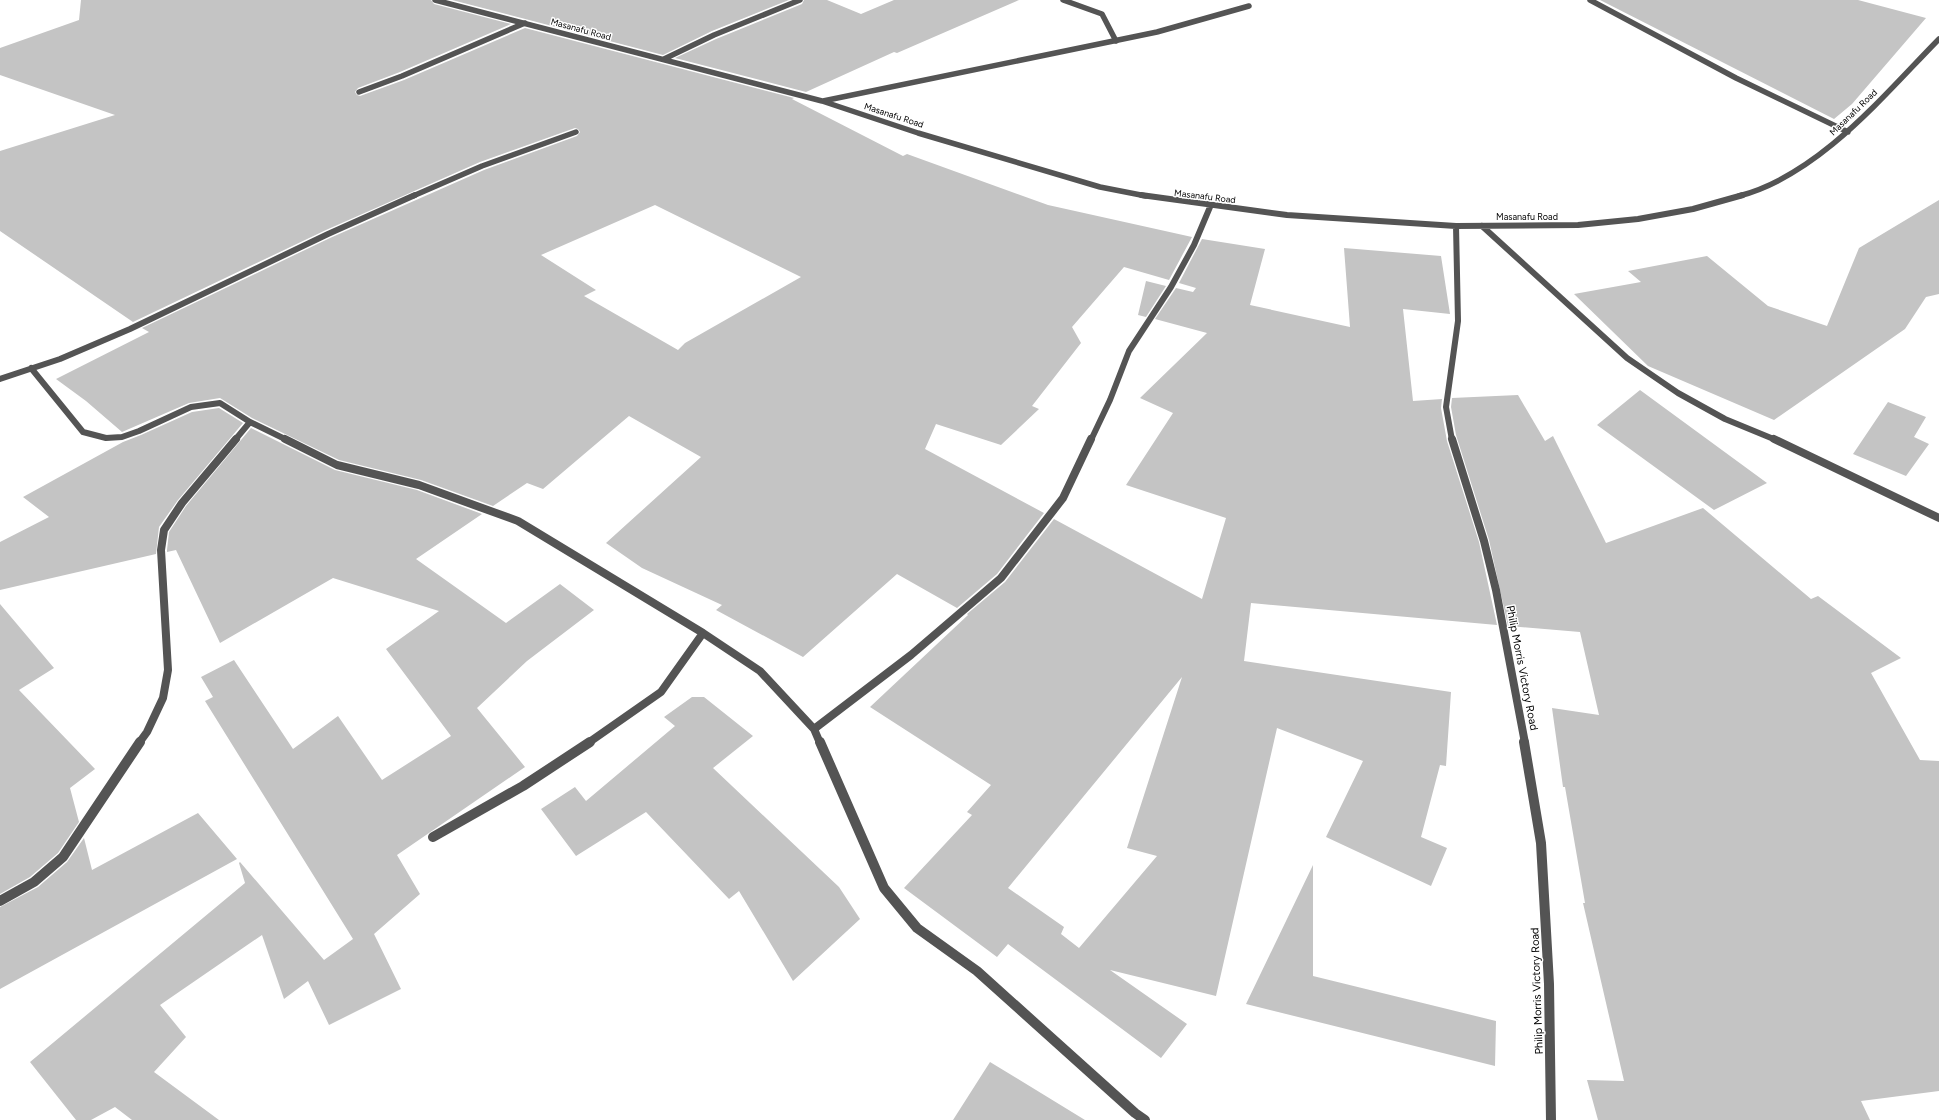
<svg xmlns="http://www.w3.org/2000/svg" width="1939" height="1120" font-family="Figtree,sans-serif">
<rect width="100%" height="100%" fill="#fff"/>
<path fill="#c4c4c4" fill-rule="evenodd" d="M 81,0 L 431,0 L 434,4 L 511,24 L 400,72 L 358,88 L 355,92 L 357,95 L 360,96 L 404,80 L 525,28 L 794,98 L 792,99 L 903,156 L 907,154 L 1048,205 L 1192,237 L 1169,280 L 1124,267 L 1072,327 L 1081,343 L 1032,406 L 1039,409 L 1001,445 L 936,424 L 925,449 L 1044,513 L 997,574 L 957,608 L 897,574 L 803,657 L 716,610 L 722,605 L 642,568 L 606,543 L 701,457 L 629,416 L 543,489 L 527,483 L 493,506 L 421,480 L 339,460 L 252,418 L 220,398 L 189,403 L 122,432 L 86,401 L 56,379 L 149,332 L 142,328 L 330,238 L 484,170 L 577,136 L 580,132 L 578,129 L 575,128 L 480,162 L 326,230 L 133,322 L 0,231 L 0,151 L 115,115 L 0,75 L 0,48 L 79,20 ZM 655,205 L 801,277 L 685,343 L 678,350 L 584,296 L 596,290 L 541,255 Z
M 452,0 L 789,0 L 712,31 L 663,55 Z
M 804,0 L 827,0 L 861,14 L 894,0 L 1019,0 L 897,53 L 894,52 L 806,92 L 675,58 L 716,39 L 802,4 Z
M 1600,0 L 1858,0 L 1926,18 L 1852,104 L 1834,119 Z
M 1939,200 L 1939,294 L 1926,297 L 1905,329 L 1774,420 L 1648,366 L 1574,294 L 1641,282 L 1628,271 L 1707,256 L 1768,306 L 1827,326 L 1859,248 Z
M 1202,239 L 1265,249 L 1250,305 L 1350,327 L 1344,248 L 1441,256 L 1450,314 L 1403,309 L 1413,401 L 1442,399 L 1441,408 L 1447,441 L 1479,542 L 1497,625 L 1251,603 L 1244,661 L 1451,692 L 1446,766 L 1440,765 L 1421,837 L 1447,848 L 1431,886 L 1326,837 L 1363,761 L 1277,728 L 1216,996 L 1110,970 L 1187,1024 L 1161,1058 L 1008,944 L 997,957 L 904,888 L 972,815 L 967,812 L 991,785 L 870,707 L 968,615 L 967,614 L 1005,582 L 1054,519 L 1202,599 L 1226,518 L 1126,485 L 1173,413 L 1140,398 L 1207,333 L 1155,319 L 1176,288 L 1193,292 L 1196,288 L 1179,283 ZM 1182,677 L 1127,848 L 1157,856 L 1079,948 L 1061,934 L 1064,927 L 1008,888 Z
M 1146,281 L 1166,286 L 1146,317 L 1138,315 Z
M 1640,390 L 1767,483 L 1714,510 L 1597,425 Z
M 1518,395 L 1545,441 L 1553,436 L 1606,543 L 1703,508 L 1811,599 L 1818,596 L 1901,658 L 1871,673 L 1920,760 L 1939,761 L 1939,1091 L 1861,1101 L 1870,1120 L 1598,1120 L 1587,1080 L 1624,1081 L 1583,903 L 1585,903 L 1565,787 L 1563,787 L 1552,708 L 1599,715 L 1580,632 L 1508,626 L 1489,540 L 1456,435 L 1451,407 L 1452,398 Z
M 1888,402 L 1926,417 L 1914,437 L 1929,444 L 1906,476 L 1853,454 Z
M 219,408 L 243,423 L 178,500 L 159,527 L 156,554 L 0,590 L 0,542 L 49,517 L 23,497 L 123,442 L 141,435 L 192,412 Z
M 251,428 L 335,470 L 417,490 L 482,514 L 416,559 L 506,623 L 560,584 L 594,610 L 527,661 L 477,708 L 525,767 L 397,855 L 420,894 L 374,934 L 401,989 L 329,1025 L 308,981 L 284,999 L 262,935 L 160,1005 L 186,1037 L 154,1072 L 219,1120 L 132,1120 L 115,1107 L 91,1120 L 76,1120 L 30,1062 L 245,883 L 239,863 L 240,862 L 324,960 L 353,939 L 205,701 L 213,697 L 201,677 L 234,660 L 293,749 L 338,716 L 382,780 L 451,736 L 386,649 L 439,611 L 333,578 L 220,643 L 176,550 L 167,552 L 167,550 L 169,532 L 186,506 Z
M 0,604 L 54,668 L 19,690 L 95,769 L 70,788 L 79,822 L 58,853 L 30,877 L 0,894 Z
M 692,697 L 704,697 L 753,736 L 713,768 L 839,887 L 860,919 L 793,981 L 739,891 L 729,899 L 646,812 L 576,856 L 541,809 L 575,787 L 586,801 L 675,726 L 664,717 Z
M 198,813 L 237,859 L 0,989 L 0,907 L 38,887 L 67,862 L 84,838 L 92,870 Z
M 1313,865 L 1313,976 L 1496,1021 L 1495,1066 L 1246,1004 Z
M 990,1062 L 1085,1120 L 953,1120 Z"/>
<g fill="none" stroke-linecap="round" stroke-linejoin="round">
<path stroke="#545454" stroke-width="5.5" d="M 1063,0 L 1102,14 L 1116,41
M 359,92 L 402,76 L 525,23"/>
<path stroke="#545454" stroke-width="5.5" d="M 435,0 L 822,101 L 918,133 L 1100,187 L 1146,196
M 1590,0 L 1736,78 L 1848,132
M 664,59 L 714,35 L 800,0
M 823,101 L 1157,32 L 1249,6
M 413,196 L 482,166 L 576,132
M 1739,196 C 1819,175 1883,96 1939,39"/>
<path stroke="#545454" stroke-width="6" d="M 1141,195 L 1287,215 L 1456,226 L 1578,225 L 1638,219 L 1693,209 L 1743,195
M 1482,226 L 1627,358 L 1678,393 L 1725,419 L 1776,440
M 31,368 L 83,432 L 106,438 L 122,437 L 139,431 L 191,407 L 220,403 L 250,422 L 287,440
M 0,379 L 60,359 L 130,329 L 328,234 L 415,195
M 235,440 L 250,422
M 1091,440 L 1110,400 L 1129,351 L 1171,287 L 1194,245 L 1210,207
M 1452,440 L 1446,407 L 1458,321 L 1456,226"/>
<path stroke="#545454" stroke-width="8" d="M 285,439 L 337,465 L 419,485 L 518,521 L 703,633 L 760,671 L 814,729 L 820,743
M 1452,439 L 1484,541 L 1496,590 L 1525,743
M 1774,439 L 1939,518
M 814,729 L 911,655 L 1001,578 L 1063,498 L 1091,439
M 139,743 L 147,732 L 163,698 L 168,670 L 161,550 L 164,530 L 182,503 L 236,439
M 588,743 L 661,692 L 703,633"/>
<path stroke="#545454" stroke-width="10" d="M 820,742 L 884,888 L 917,928 L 977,971 L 1135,1113 L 1145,1120
M 1524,742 L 1541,843 L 1549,984 L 1551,1120
M 433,837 L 523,786 L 590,742
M 0,901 L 34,882 L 63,857 L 140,742"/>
</g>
<g text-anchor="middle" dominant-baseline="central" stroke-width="3" stroke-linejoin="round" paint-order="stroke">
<g font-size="9" fill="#000" stroke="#fff">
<text transform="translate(581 29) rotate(15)">Masanafu Road</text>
<text transform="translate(1853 112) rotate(-44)">Masanafu Road</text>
<text transform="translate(894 115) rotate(18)">Masanafu Road</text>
<text transform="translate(1205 196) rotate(7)">Masanafu Road</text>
<text x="1527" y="216">Masanafu Road</text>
</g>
<g font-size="11" fill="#000" stroke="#fff">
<text transform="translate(1522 668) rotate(79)">Philip Morris Victory Road</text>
<text transform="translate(1537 991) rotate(-92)">Philip Morris Victory Road</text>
</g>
</g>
</svg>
